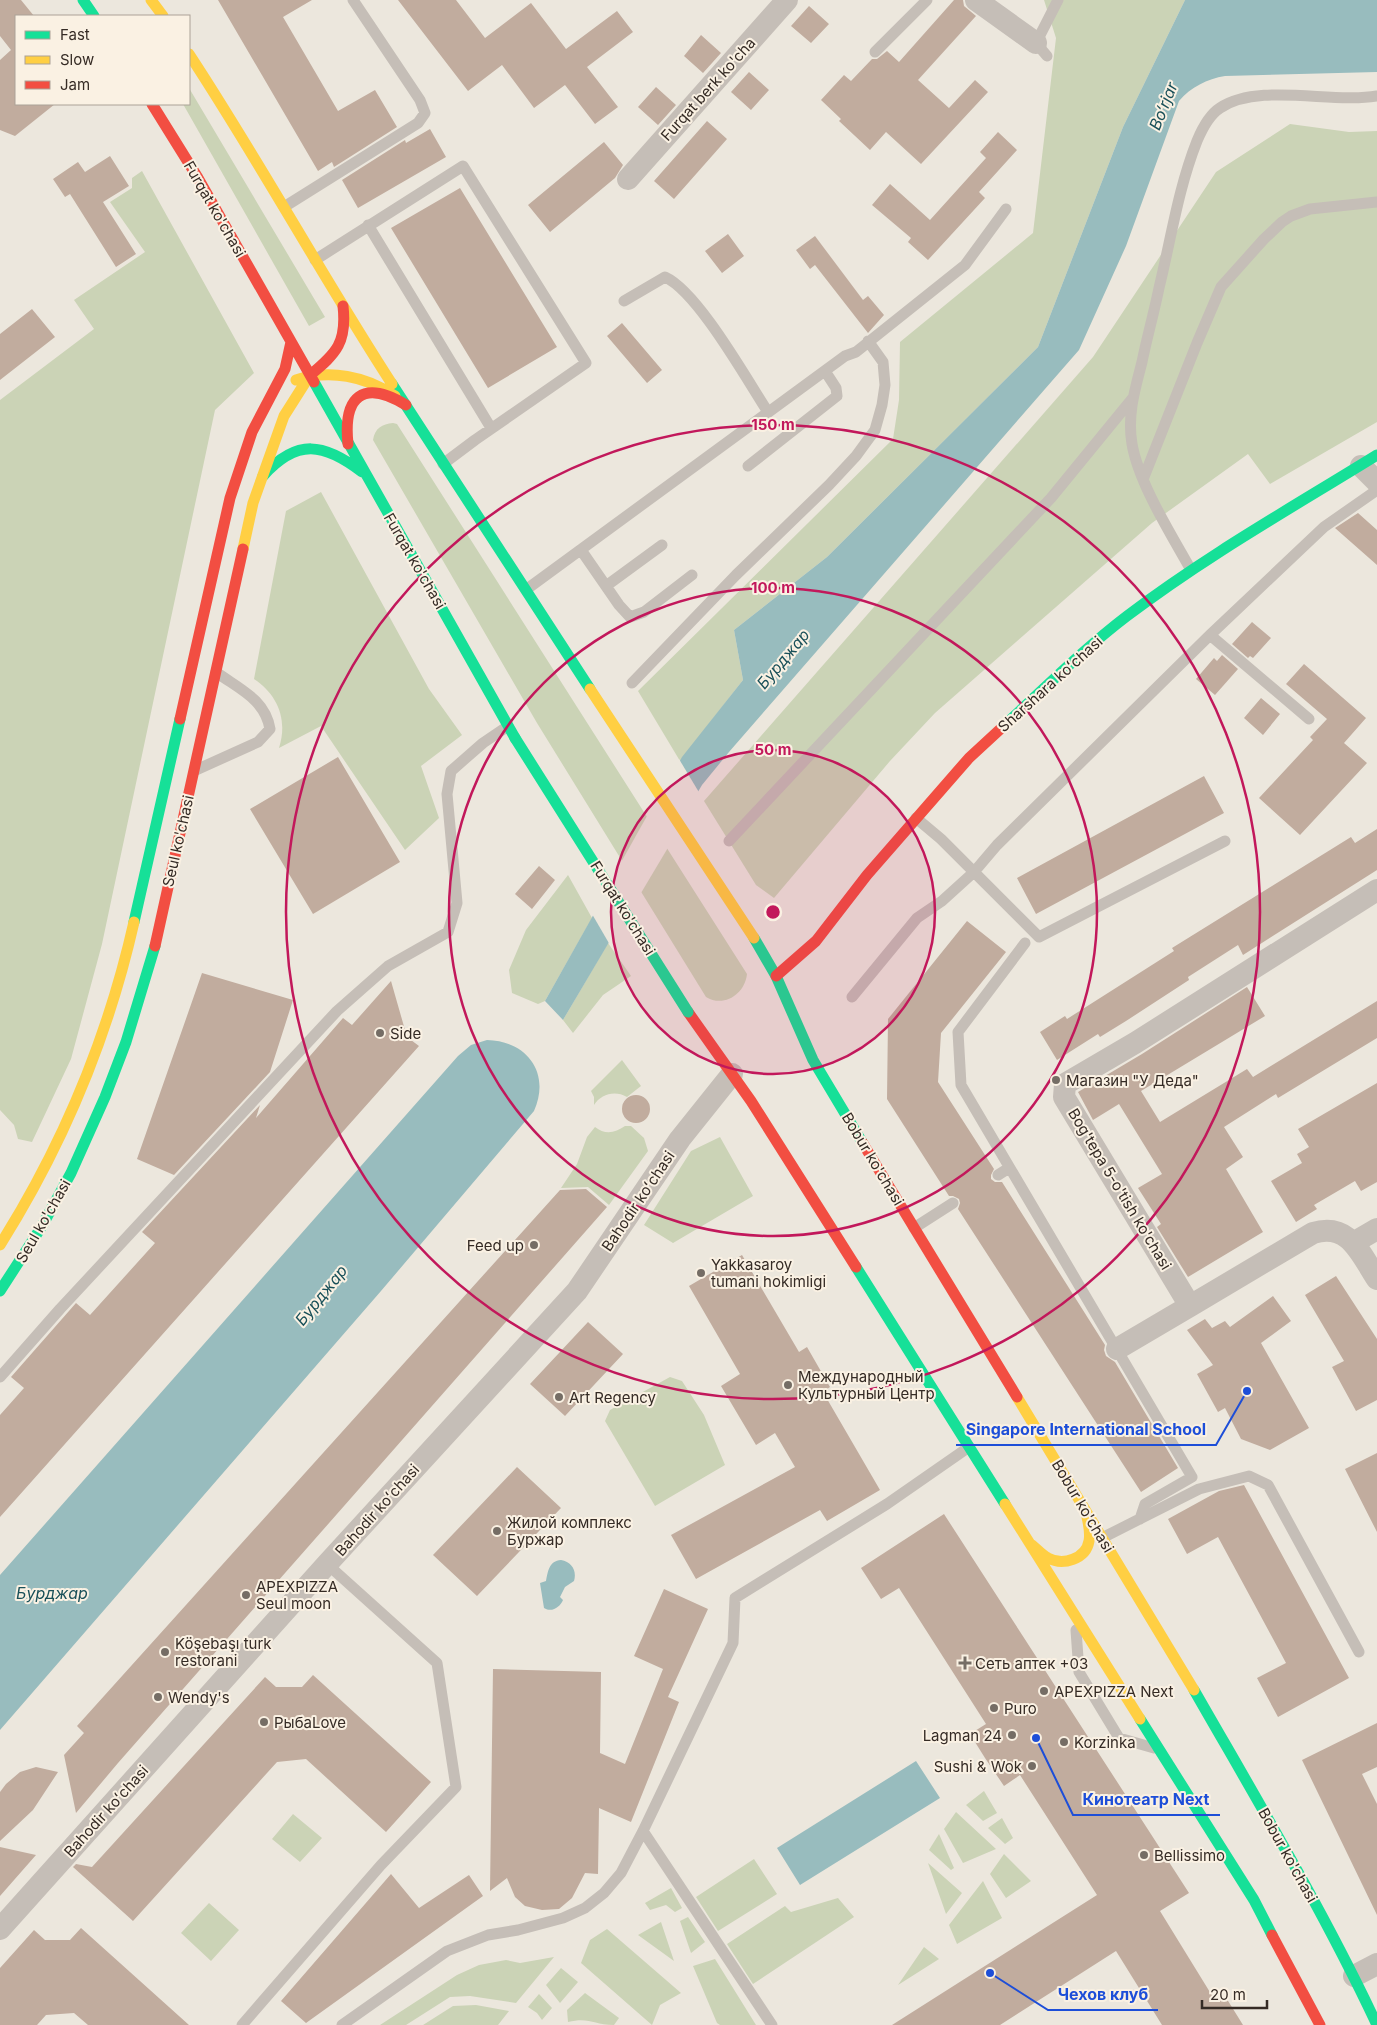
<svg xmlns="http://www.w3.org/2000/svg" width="1377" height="2025" font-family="Inter,sans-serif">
<rect width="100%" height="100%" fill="#ece7dd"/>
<path fill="#cbd3b6" d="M 1044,0 L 1185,0 L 1123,127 L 1038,347 L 827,557 L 734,630 L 743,680 L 680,761 L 638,691 L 893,439 L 899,400 L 900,342 L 1033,233 L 1056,38 Z
M 189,88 L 325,317 L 309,326 L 183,104 L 189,104 Z
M 1290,124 L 1349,132 L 1377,131 L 1377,422 L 1270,484 L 1248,454 L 1152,523 L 935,713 L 890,761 L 774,898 L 756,885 L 704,801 L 1093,357 L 1216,172 Z
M 142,171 L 254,373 L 215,410 L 102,944 L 71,1059 L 32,1142 L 18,1139 L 14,1125 L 0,1110 L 0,400 L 94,329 L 74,300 L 145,252 L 110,202 L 132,188 L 132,178 Z
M 393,423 L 397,424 L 747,974 C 745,994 724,1008 706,997 L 537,723 L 373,440 C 375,428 382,424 393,423 Z
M 321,492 L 429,689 L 462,735 L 421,766 L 439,818 L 405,850 L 321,726 L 279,748 C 288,720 278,695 254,679 L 286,511 Z
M 568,875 L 592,918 L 545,1001 L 538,1004 L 512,993 L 509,970 L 526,930 Z
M 608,943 L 631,976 L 603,995 L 573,1033 L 563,1020 Z
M 622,1060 L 641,1086 L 627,1097 C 615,1090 601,1094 594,1105 L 594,1097 L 591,1091 Z
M 625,1126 L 631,1126 L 644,1138 L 648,1151 L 609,1205 L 588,1187 L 561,1188 L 577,1164 L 587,1137 L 595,1127 C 605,1135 615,1133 625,1126 Z
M 720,1137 L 753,1196 L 673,1243 L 644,1225 L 691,1151 Z
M 670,1377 L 682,1381 L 704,1415 L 725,1465 L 655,1506 L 605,1421 L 610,1410 Z
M 984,1791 L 997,1813 L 983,1821 L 966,1805 Z
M 956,1812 L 996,1849 L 963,1863 L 944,1829 Z
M 293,1814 L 322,1838 L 300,1862 L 272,1839 Z
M 1002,1818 L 1013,1838 L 1005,1844 L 988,1828 Z
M 939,1834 L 954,1868 L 951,1870 L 929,1850 Z
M 1004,1854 L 1031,1881 L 1006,1898 L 990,1874 Z
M 754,1859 L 777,1894 L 718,1931 L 696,1897 Z
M 928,1863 L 962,1893 L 946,1914 Z
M 983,1881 L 1002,1918 L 957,1944 L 949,1925 Z
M 671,1888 L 682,1908 L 675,1912 L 666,1905 L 650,1910 L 645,1903 Z
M 838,1898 L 854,1917 L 753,1984 L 727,1944 L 785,1906 L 791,1912 Z
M 209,1903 L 239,1930 L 211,1961 L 181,1933 Z
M 688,1917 L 705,1942 L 691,1953 L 680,1921 Z
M 661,1922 L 674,1961 L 638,1935 Z
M 607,1929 L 681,1993 L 660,2005 L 652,2025 L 581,1963 L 590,1940 Z
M 924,1947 L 939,1959 L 898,1985 Z
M 554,1957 L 516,2003 L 470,1996 L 450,1997 L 406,2025 L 380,2025 L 457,1975 L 479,1965 L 506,1960 L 520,1963 Z
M 715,1959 L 756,2025 L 720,2025 L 717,2023 L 693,1966 Z
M 561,1968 L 578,1982 L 560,2003 L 546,1985 Z
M 585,1993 L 619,2018 L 614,2025 C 593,2025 590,2017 568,2022 L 567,2010 Z
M 539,1994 L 552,2008 L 542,2020 L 537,2013 L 528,2007 Z
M 476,2005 L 509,2011 L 498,2025 L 423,2025 L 453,2006 Z"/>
<path fill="#98bcbe" d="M 1185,0 L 1377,0 L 1377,72 L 1225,76 C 1207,79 1191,87 1179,101 L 1126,246 L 1079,350 L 729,752 L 702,785 L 563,1020 L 545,1001 L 682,757 L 743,680 L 734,630 L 827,557 L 1038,347 L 1123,127 Z
M 487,1040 C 527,1041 551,1073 534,1111 L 381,1291 L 0,1730 L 0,1575 L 458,1056 L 471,1045 Z
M 561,1560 C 572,1562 577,1571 574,1581 L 565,1587 L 560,1597 L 563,1600 C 560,1607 552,1613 544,1608 L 540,1583 L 546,1581 C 548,1571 549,1561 561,1560 Z
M 916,1761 L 940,1798 L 800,1885 L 777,1848 Z"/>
<path fill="#ece7dd" d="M 679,759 L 700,794 L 610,945 L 592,914 Z"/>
<path fill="#c1ac9e" d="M 0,0 L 21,0 L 34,16 L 16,16 L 16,104 L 55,104 L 15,136 L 0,130 L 0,60 L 11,50 L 0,36 Z
M 218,0 L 312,0 L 283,17 L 338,111 L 375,90 L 397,127 L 334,167 L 332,162 L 318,171 Z
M 398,0 L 456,0 L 485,38 L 531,3 L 566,49 L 617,11 L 633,32 L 587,67 L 618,107 L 595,124 L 565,85 L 534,108 L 502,65 L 468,91 Z
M 954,0 L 963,0 L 964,6 L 976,16 L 918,80 L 949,108 L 975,80 L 988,92 L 921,164 L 886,132 L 870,150 L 839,121 L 841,119 L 821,100 L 844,75 L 851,81 L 872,59 L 877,59 L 887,51 L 899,62 Z
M 809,6 L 829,24 L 811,43 L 791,26 Z
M 701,35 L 721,53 L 703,73 L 684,56 Z
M 749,72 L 769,90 L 751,110 L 731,92 Z
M 656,87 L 676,105 L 658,125 L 638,107 Z
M 707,121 L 727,139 L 674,199 L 654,181 Z
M 430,129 L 446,157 L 358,208 L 342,180 L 405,140 L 406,143 Z
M 998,132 L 1017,150 L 979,192 L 985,198 L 928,260 L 908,242 L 911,238 L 872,205 L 890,184 L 930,220 L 986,158 L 980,152 Z
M 604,142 L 623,165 L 615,178 L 550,232 L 528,205 Z
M 110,156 L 129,186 L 103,202 L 136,254 L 116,267 L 70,194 L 65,197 L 53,179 L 78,162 L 85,172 Z
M 460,188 L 557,347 L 488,388 L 391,228 Z
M 728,234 L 744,256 L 722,273 L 705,251 Z
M 815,236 L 863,300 L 868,296 L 884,315 L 868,333 L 815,265 L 810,269 L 796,250 Z
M 32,309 L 55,337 L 0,380 L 0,334 Z
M 622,323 L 662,370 L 647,383 L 607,336 Z
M 1358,513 L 1377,530 L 1377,565 L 1335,528 Z
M 1252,622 L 1271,638 L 1253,658 L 1250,656 L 1248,658 L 1232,644 Z
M 1222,655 L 1238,669 L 1215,695 L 1196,679 L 1214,658 L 1217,661 Z
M 1304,664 L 1366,718 L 1344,743 L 1367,763 L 1300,835 L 1259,798 L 1313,740 L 1310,737 L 1327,719 L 1286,684 Z
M 1261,698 L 1280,714 L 1263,735 L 1244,718 Z
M 338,757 L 400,862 L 313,914 L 250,809 Z
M 1204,776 L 1224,813 L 1036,914 L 1017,878 Z
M 1377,829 L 1377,870 L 1243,955 L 1238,945 L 1188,977 L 1189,980 L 1126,1021 L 1100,1037 L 1098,1034 L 1057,1060 L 1040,1032 L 1065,1016 L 1067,1019 L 1174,951 L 1172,948 L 1351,837 L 1355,843 Z
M 539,866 L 555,880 L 532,909 L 515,894 Z
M 967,921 L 1006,952 L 941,1033 L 938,1082 L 994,1169 L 991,1175 L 991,1179 L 995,1182 L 1002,1182 L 1105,1345 L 1104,1350 L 1106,1356 L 1115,1362 L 1178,1468 L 1141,1492 L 958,1209 L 960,1203 L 959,1199 L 953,1196 L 949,1196 L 887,1099 L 888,1019 Z
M 202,973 L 293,1000 L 270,1072 L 174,1175 L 137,1159 Z
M 391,981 L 407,1037 L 419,1046 L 0,1517 L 0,1415 L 24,1388 L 11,1377 L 76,1303 L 90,1315 L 155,1243 L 142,1232 L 260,1105 L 256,1118 L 343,1018 L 352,1025 Z
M 1247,987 L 1265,1016 L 1141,1091 L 1160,1122 L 1247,1069 L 1253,1077 L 1377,1001 L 1377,1038 L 1278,1098 L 1276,1094 L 1224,1127 L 1243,1157 L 1226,1169 L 1263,1232 L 1188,1277 L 1157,1227 L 1161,1224 L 1138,1188 L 1162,1174 L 1119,1104 L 1093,1120 L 1078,1092 L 1142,1054 Z
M 1377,1083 L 1377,1182 L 1361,1191 L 1355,1181 L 1314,1205 L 1317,1209 L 1296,1222 L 1271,1181 L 1302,1163 L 1297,1154 L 1309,1147 L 1298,1129 Z
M622 1109a14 14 0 1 1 28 0a14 14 0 1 1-28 0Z
M 586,1189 L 607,1207 L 118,1763 L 76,1813 L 64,1755 L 84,1733 L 77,1726 L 560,1190 Z
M 742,1255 L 799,1352 L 807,1347 L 830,1387 L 823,1392 L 880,1490 L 827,1521 L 820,1510 L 696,1579 L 671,1535 L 795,1467 L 775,1433 L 756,1445 L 721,1386 L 740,1374 L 689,1286 Z
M 1336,1276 L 1377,1339 L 1377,1400 L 1356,1411 L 1332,1367 L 1344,1361 L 1305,1295 Z
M 1273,1296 L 1291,1321 L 1261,1343 L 1309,1428 L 1270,1450 L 1241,1439 L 1225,1408 L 1218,1412 L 1197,1374 L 1213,1365 L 1187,1330 L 1205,1319 L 1212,1328 L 1225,1321 L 1230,1327 Z
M 588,1322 L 623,1354 L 565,1416 L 530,1384 Z
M 1377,1453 L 1377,1532 L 1345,1469 Z
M 517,1467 L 561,1508 L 477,1596 L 433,1555 Z
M 1244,1485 L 1349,1678 L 1278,1717 L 1257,1678 L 1286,1663 L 1218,1537 L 1187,1554 L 1168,1519 L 1219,1491 Z
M 944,1514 L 1189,1893 L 1160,1911 L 1216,2002 L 1225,1996 L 1243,2025 L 1162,2025 L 1116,1951 L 1000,2025 L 892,2025 L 1097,1895 L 1020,1775 L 1004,1786 L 985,1758 L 970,1734 L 986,1724 L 899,1588 L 881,1599 L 861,1568 Z
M 664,1589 L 708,1609 L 668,1697 L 679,1702 L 631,1822 L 599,1808 L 598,1874 L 585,1873 L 572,1898 L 559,1909 L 542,1910 L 525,1906 L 515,1897 L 507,1878 L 490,1891 L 493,1669 L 601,1672 L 600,1753 L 625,1764 L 663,1669 L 634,1656 Z
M 313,1675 L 431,1782 L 386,1832 L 306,1759 L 277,1762 L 133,1921 L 73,1867 L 76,1864 L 92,1867 L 265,1677 L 276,1687 L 302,1687 Z
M 1377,1723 L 1377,1767 L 1362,1774 L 1377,1804 L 1377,1915 L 1302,1760 Z
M 36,1767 L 58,1772 L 33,1810 L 0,1841 L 0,1792 L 6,1784 L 20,1772 Z
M 0,1847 L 36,1855 L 0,1896 Z
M 391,1874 L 419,1908 L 469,1875 L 483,1896 L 306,2023 L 281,2001 Z
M 81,1928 L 189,2025 L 88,2025 L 74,2013 L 46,2015 L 37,2025 L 0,2025 L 0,1968 L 34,1930 L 45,1940 L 70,1940 Z"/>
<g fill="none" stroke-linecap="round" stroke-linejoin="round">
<path stroke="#c5beb7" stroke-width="11" d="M 875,52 L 927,0
M 1047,56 L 1036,43 L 1058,0
M 284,207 L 418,123 L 425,113 L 420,100 L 353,0
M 368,225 L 491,428
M 315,260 L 463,166 L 586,363 L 475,440 L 443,464
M 624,301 L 665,277 C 698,292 747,380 768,412
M 748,466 L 837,396 L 836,388 L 825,371
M 1144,477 L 1197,343 L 1221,287 L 1264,239 L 1282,222 L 1291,216 L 1310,209 L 1377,202
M 581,550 L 619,605 L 630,617 L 644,612 L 692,575
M 1191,570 C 1171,534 1139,484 1132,444 C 1127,415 1135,389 1142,362 C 1147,337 1154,313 1159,288 C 1171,239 1178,189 1197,141 C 1202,129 1209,115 1220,108 C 1259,82 1332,104 1377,96
M 606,586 L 662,545
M 527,589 L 845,356 L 856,352 L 965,265 L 1006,209
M 1210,635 L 1309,719
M 632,683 L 736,575 L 829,485 L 856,456 L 875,430 L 882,405 L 885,385 L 883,362 L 868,341
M 196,770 L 258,742 L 270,729 C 265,699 239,689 216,672
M 916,818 L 941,839 L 1039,937 L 1225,841
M 729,841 L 1051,498 L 1132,399
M 1025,943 L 958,1032 L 961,1085 L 1192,1477 L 1145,1504 L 1140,1519
M 852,997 L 917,918 L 942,901 L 974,872 L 997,845 L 1210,635 L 1324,527 L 1377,490
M 998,1175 L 1009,1168
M 914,1228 L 953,1203
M 0,1377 L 60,1309 L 337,1011 L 388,966 L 448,932 L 457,903 L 447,794 L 451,771 L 483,743 L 508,726
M 1102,1538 L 1199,1489 L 1249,1476 L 1268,1485 L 1359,1652
M 1076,1630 L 1079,1672 L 1119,1738 L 1154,1748
M 643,1831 L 772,2025
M 242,2025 L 381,1865 L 456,1787 L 437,1663 L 327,1564
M 342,2025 L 447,1951 L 488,1935 L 518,1930 L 563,1918 L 585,1908 L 604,1893 L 621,1873 L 643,1831 L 733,1643 L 735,1598 L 887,1504 L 969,1447"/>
<path stroke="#c5beb7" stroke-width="22" d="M 976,0 L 1036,43
M 628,179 L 787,0
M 1361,466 L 1377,482
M 1377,890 L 1135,1043 L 1065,1084 L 1064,1097 L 1190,1306 L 1313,1233 C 1349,1222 1360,1253 1377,1279
M 1353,1243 L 1377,1229
M 1117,1349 L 1190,1306
M 0,1929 L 327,1564 L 577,1291 L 680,1139 L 732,1074
M 1354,1976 L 1377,1964"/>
<path stroke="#16e098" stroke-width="11" d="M 83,0 L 94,16
M 314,382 L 515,738
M 392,384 L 590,689
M 263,476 C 297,438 324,443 362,472
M 1008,722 C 1047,686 1085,648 1127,616 C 1206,556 1293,507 1377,455
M 134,922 L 180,719
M 754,938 L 776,976 L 813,1060 L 862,1142
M 856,1267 L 1005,1504
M 0,1291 L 42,1226 L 71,1173 L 105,1097 L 126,1042 L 155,946
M 1194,1690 C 1257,1800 1323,1910 1377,2025
M 1140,1719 L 1254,1900 L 1272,1935"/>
<path stroke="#ffcf43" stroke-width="11" d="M 151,0 L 163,16
M 189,54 C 260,162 322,276 392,384
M 296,380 C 329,369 366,376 395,396
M 243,549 L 253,503 L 284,416 L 310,375
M 0,1245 C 63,1145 108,1037 134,922
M 1017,1397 L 1194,1690
M 1005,1504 L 1140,1719
M 1032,1545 C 1037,1549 1042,1555 1048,1558 C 1063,1566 1086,1559 1089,1541 C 1091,1531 1088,1522 1086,1513"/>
<path stroke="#f24e42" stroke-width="11" d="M 152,104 L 198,178 L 314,382
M 310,375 C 337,353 347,342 343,306
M 348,444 C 343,396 363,379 406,405
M 180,719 L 230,498 L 252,432 L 285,369 L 291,342
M 155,946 L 243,549
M 776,976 L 816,941 L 867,875 L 969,758 L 1008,722
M 688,1012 L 751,1101 L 856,1267
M 862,1142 L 1017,1397
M 1272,1935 L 1320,2025"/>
<path stroke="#16e098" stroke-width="11" d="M 515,738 L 688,1012"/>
<path stroke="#ffcf43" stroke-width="11" d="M 590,689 L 754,938"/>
</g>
<circle cx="773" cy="912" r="162" fill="#c2185b" fill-opacity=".12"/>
<g fill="none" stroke="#c2185b" stroke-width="2.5">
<circle cx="773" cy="912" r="162"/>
<circle cx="773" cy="912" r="324"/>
<circle cx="773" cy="912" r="487"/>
</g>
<g fill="#756d65" stroke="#faf1e3" stroke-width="2">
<circle cx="380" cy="1033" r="5"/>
<circle cx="1056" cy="1080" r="5"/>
<circle cx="534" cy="1245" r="5"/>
<circle cx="701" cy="1273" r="5"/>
<circle cx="788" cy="1385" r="5"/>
<circle cx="559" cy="1397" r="5"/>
<circle cx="497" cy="1531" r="5"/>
<circle cx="246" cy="1595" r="5"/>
<circle cx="165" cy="1652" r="5"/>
<path d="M962.5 1655.5h5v5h5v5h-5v5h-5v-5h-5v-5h5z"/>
<circle cx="1044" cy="1691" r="5"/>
<circle cx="158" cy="1697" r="5"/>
<circle cx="994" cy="1708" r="5"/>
<circle cx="264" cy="1722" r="5"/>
<circle cx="1012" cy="1735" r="5"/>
<circle cx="1064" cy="1742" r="5"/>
<circle cx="1032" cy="1766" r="5"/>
<circle cx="1144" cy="1855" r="5"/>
</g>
<g text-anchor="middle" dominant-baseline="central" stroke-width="4" stroke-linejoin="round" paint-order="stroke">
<g font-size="15" fill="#352b25" stroke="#faf1e3">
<text transform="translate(708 89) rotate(-48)">Furqat berk ko'cha</text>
<text transform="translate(215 209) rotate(60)">Furqat ko'chasi</text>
<text transform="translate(415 561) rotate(60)">Furqat ko'chasi</text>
<text transform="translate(1050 684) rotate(-42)">Sharshara koʻchasi</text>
<text transform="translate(178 841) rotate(-77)">Seul ko'chasi</text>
<text transform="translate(623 908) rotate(58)">Furqat ko'chasi</text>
<text transform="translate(873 1159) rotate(59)">Bobur ko'chasi</text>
<text transform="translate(1120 1189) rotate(59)">Bog'tepa 5-o'tish ko'chasi</text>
<text transform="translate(638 1201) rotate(-56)">Bahodir koʻchasi</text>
<text transform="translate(43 1221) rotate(-60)">Seul ko'chasi</text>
<text transform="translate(1083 1506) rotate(59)">Bobur ko'chasi</text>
<text transform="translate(377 1510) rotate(-48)">Bahodir koʻchasi</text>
<text transform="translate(106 1811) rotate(-48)">Bahodir koʻchasi</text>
<text transform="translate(1288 1855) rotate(61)">Bobur ko'chasi</text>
</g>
<g font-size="15" fill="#352b25" stroke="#faf1e3" text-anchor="start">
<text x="390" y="1033">Side</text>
<text x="1066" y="1080">Магазин "У Деда"</text>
<text x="524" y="1245" text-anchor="end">Feed up</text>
<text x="711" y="1264">Yakkasaroy<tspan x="711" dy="17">tumani hokimligi</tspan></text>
<text x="798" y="1376">Международный<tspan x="798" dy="17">Культурный Центр</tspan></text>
<text x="569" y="1397">Art Regency</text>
<text x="507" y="1522">Жилой комплекс<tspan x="507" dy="17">Буржар</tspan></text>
<text x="256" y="1586">APEXPIZZA<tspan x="256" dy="17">Seul moon</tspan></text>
<text x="175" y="1643">Köşebaşı turk<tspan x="175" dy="17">restorani</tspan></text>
<text x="975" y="1663">Сеть аптек +03</text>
<text x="1054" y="1691">APEXPIZZA Next</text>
<text x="168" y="1697">Wendy's</text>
<text x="1004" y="1708">Puro</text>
<text x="274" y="1722">РыбаLove</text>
<text x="1002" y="1735" text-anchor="end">Lagman 24</text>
<text x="1074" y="1742">Korzinka</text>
<text x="1022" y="1766" text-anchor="end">Sushi &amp; Wok</text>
<text x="1154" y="1855">Bellissimo</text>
</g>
<g font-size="16" font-style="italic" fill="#195059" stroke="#faf1e3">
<text transform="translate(1163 106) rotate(-68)">Bo‘rjar</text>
<text transform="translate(783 659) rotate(-50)">Бурджар</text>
<text transform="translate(321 1295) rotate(-51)">Бурджар</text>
<text x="52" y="1593">Бурджар</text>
</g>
</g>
<circle cx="773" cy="912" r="8" fill="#c2185b" stroke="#faf1e3" stroke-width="2.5"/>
<g font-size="15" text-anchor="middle" font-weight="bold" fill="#c2185b" stroke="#faf1e3" stroke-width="4" stroke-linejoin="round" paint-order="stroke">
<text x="773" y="430">150 m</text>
<text x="773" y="593">100 m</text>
<text x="773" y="755">50 m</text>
</g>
<path fill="none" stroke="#1d4ed8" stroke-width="2" d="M1247 1391L1216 1445H956M1036 1738L1073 1815H1220M990 1973L1048 2010H1158"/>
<g fill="#1d4ed8" stroke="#faf1e3" stroke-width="2">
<circle cx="1247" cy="1391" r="5"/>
<circle cx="1036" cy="1738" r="5"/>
<circle cx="990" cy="1973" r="5"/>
</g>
<g font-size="16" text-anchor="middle" font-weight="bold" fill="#1d4ed8" stroke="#faf1e3" stroke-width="4" stroke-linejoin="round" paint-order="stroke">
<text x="1086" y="1435">Singapore International School</text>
<text x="1146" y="1805">Кинотеатр Next</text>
<text x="1103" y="2000">Чехов клуб</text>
</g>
<rect x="15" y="15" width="175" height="90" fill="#faf1e3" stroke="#aba297"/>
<rect x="25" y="31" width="25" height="8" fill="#16e098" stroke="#aba297"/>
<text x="60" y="40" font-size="15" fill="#352b25">Fast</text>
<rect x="25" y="56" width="25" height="8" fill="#ffcf43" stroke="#aba297"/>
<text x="60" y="65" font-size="15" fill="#352b25">Slow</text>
<rect x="25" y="81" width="25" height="8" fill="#f24e42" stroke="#aba297"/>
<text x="60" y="90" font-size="15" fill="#352b25">Jam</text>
<path d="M1202 2000v8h65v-8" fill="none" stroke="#352b25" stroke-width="2.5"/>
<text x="1210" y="2000" font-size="15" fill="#352b25" stroke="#faf1e3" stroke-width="4" paint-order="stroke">20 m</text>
</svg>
